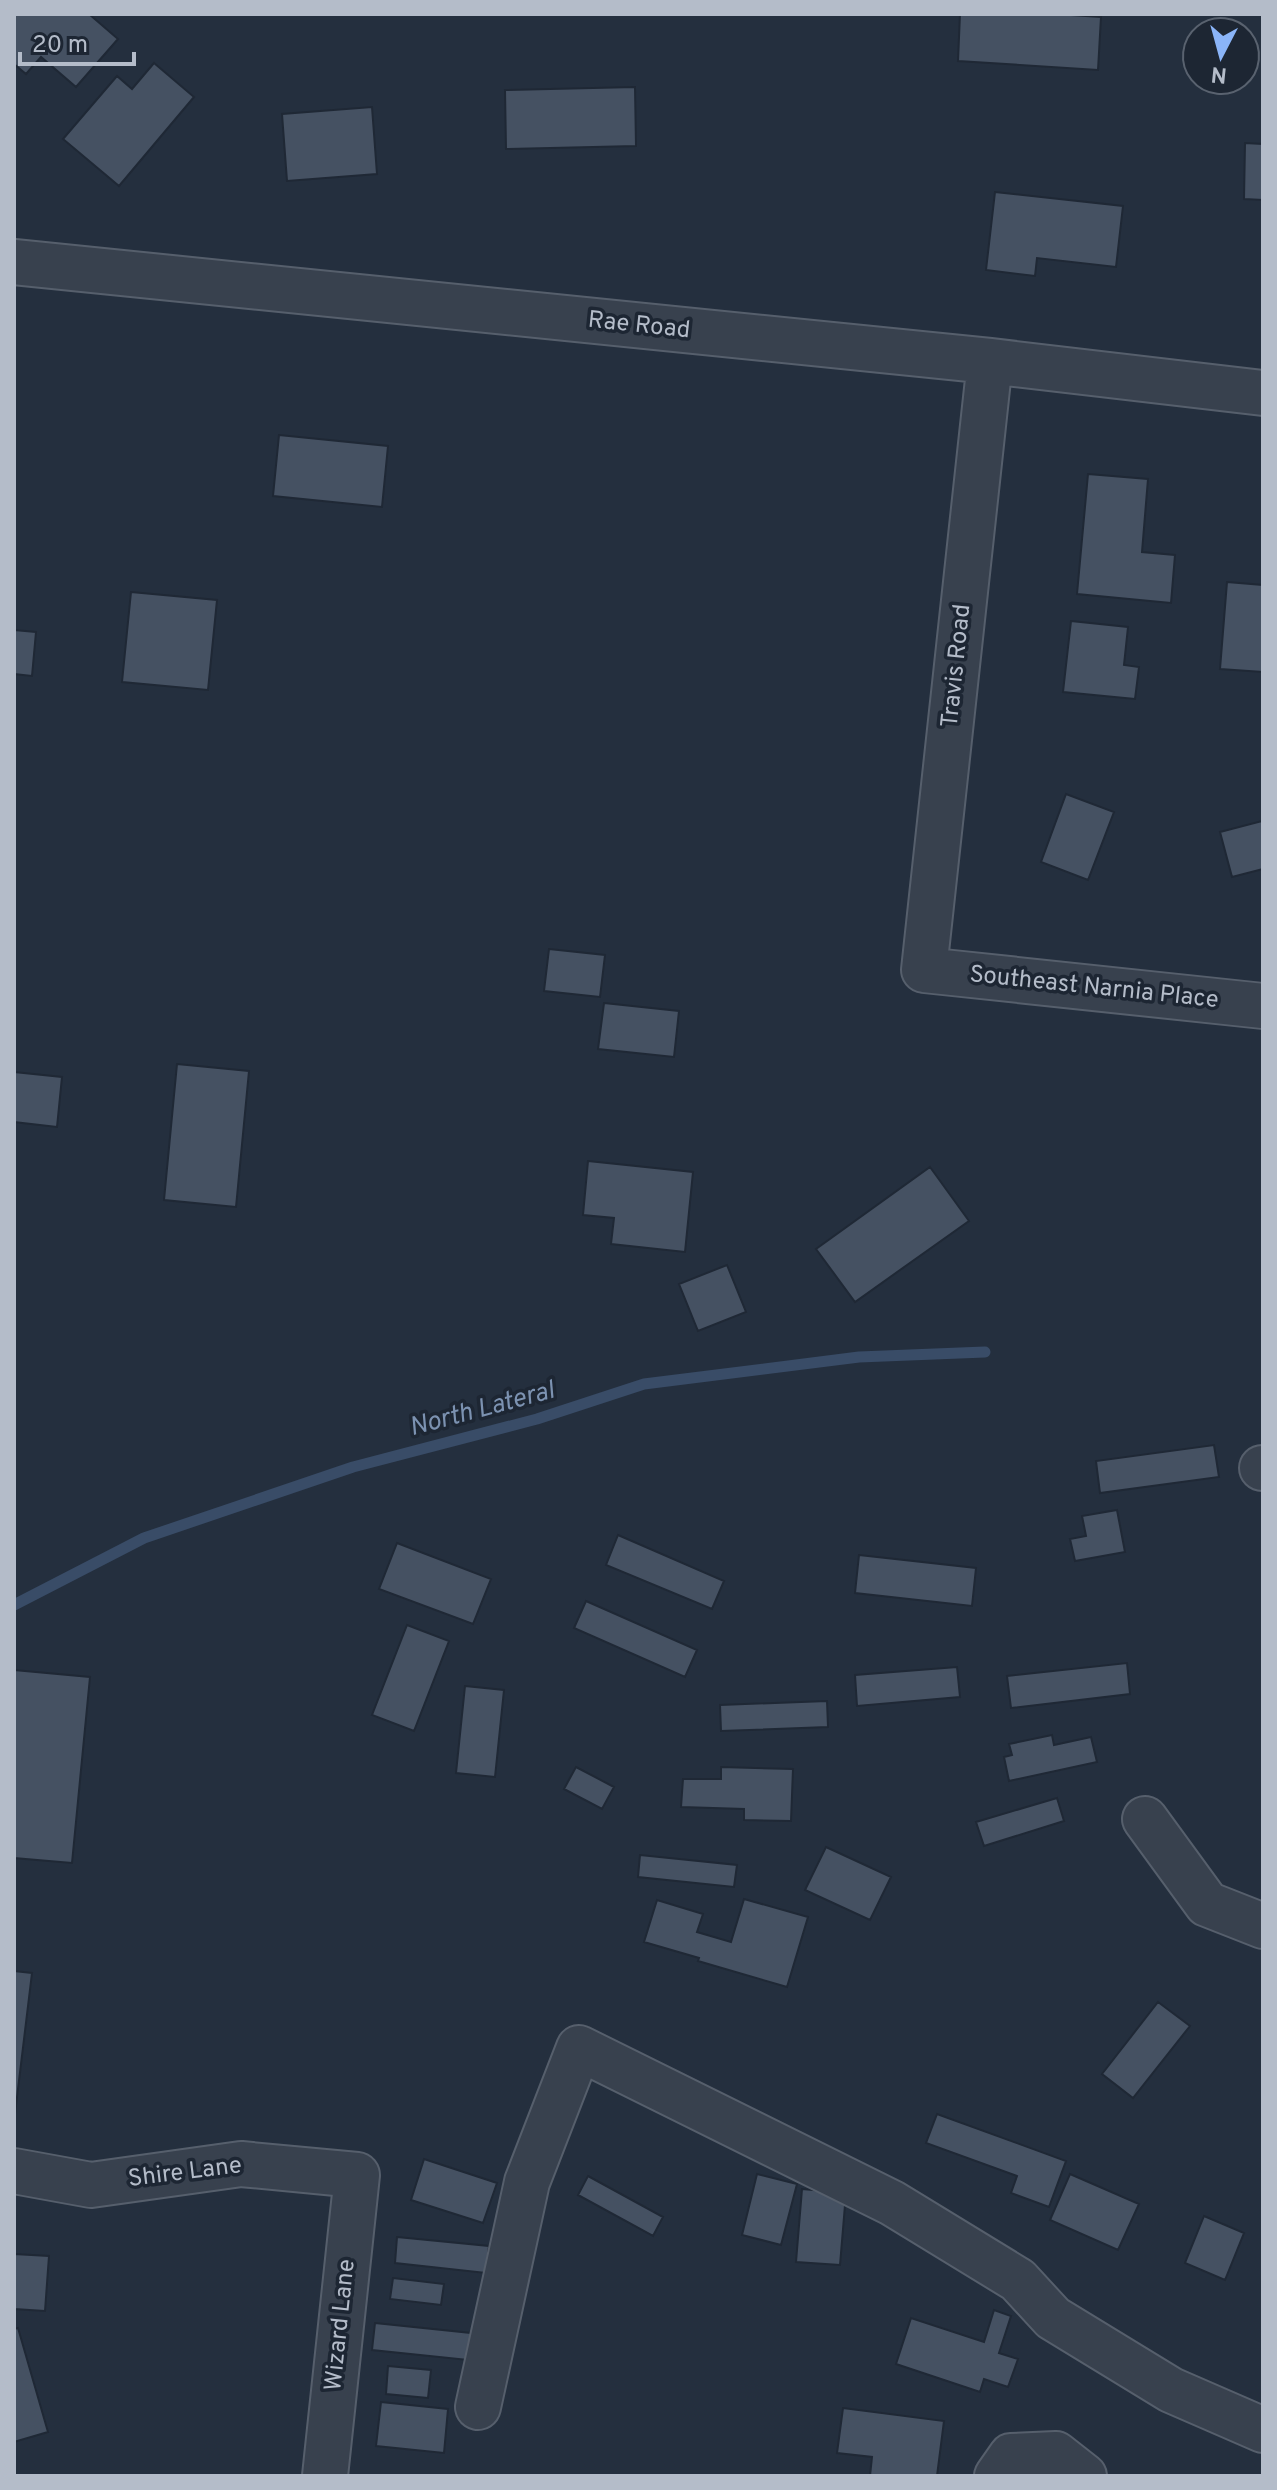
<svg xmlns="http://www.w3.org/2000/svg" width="1277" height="2490" font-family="Overpass,sans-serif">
<rect width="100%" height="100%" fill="#242f3e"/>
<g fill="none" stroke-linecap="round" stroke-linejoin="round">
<path stroke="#394c67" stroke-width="11" d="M 14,1605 L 144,1538 L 353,1467 L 537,1419 L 644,1384 L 859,1357 L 985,1352"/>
</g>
<path fill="#455162" stroke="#1f2835" stroke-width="2" d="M 15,14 L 89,14 L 118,39 L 76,87 L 41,57 L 26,74 L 14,64 Z
M 960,14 L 1056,14 L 1101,17 L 1098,70 L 958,61 Z
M 154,63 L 194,97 L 119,186 L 63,139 L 117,76 L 132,89 Z
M 635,87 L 636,146 L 506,149 L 505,90 Z
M 372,107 L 377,174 L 287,181 L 282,114 Z
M 1245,143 L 1263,144 L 1263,200 L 1244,199 Z
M 995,192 L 1123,206 L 1116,267 L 1037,258 L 1035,276 L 986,270 Z
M 279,435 L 388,446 L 382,507 L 273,496 Z
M 1088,474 L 1148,479 L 1142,552 L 1175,555 L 1171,603 L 1077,594 Z
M 1227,582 L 1263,585 L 1263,672 L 1220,669 Z
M 131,592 L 217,600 L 208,690 L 122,682 Z
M 1071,621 L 1128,627 L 1124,665 L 1139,667 L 1135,699 L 1063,692 Z
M 14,630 L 36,632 L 32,676 L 14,674 Z
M 1066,794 L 1114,812 L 1088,880 L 1041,862 Z
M 1262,821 L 1263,869 L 1232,877 L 1220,832 Z
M 549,949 L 605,955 L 600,997 L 544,991 Z
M 604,1003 L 679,1011 L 674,1057 L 598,1049 Z
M 177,1064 L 249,1071 L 236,1207 L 164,1200 Z
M 14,1072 L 62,1077 L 57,1127 L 14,1122 Z
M 588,1161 L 693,1172 L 685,1252 L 611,1244 L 614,1218 L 583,1215 Z
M 930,1167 L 969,1221 L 855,1302 L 816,1249 Z
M 727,1265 L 746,1312 L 698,1331 L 679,1284 Z
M 1214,1445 L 1219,1477 L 1100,1493 L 1096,1461 Z
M 1117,1510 L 1125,1552 L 1075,1561 L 1070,1539 L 1086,1536 L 1082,1516 Z
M 618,1535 L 724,1581 L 712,1609 L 606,1565 Z
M 397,1543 L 491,1579 L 473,1624 L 379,1589 Z
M 859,1555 L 976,1568 L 972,1606 L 855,1593 Z
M 586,1601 L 697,1650 L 685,1677 L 574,1628 Z
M 407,1625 L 449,1641 L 414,1731 L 372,1715 Z
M 1127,1663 L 1130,1694 L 1011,1708 L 1007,1676 Z
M 957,1667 L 960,1697 L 857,1706 L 855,1675 Z
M 14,1670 L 90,1677 L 72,1863 L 14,1858 Z
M 465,1686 L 504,1690 L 495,1777 L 456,1773 Z
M 827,1701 L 828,1727 L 721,1731 L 720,1705 Z
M 1052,1735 L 1054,1745 L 1091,1737 L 1097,1762 L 1009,1781 L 1004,1757 L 1012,1755 L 1009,1744 Z
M 576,1767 L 614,1787 L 602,1809 L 564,1789 Z
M 721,1767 L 793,1769 L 791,1821 L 744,1820 L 744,1809 L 681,1807 L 683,1779 L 721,1779 Z
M 1057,1798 L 1064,1821 L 984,1846 L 976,1822 Z
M 826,1847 L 891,1877 L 870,1920 L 805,1890 Z
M 640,1855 L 737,1865 L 734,1887 L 638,1877 Z
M 744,1899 L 808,1917 L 787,1987 L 698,1961 L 699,1958 L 644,1942 L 657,1900 L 703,1914 L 697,1932 L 731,1942 Z
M 14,1971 L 32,1973 L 14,2122 Z
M 1158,2002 L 1190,2026 L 1133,2098 L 1102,2074 Z
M 937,2114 L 1066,2161 L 1049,2207 L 1011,2193 L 1017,2176 L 926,2143 Z
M 424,2159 L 497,2183 L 483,2223 L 411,2200 Z
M 757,2174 L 797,2184 L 781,2245 L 742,2235 Z
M 1070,2174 L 1139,2204 L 1118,2250 L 1050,2220 Z
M 588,2176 L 663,2217 L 653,2236 L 578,2195 Z
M 802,2189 L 846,2193 L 840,2265 L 796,2262 Z
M 1204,2216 L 1244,2233 L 1225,2280 L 1185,2263 Z
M 397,2237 L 489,2246 L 486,2273 L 395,2263 Z
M 14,2254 L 49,2256 L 45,2311 L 14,2309 Z
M 393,2278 L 444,2284 L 441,2305 L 390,2299 Z
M 994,2310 L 1011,2316 L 999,2353 L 1018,2359 L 1008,2387 L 984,2379 L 980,2392 L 896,2364 L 911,2318 L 984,2342 Z
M 375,2323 L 471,2333 L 468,2360 L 372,2350 Z
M 18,2328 L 48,2432 L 14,2442 L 14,2329 Z
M 388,2366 L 431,2370 L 428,2398 L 386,2394 Z
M 381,2402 L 448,2409 L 444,2453 L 376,2446 Z
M 843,2408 L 944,2421 L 937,2476 L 870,2476 L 872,2457 L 837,2453 Z"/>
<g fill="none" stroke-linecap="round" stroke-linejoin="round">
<g stroke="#565f6c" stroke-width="48">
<path id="minor" d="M 14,262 L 990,361 L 1263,393
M 990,361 L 924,970 L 1263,1006
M 1262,1468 L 1263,1468
M 1145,1819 L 1207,1904 L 1263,1926
M 14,2171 L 91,2185 L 241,2164 L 357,2175 L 325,2476
M 478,2407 L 527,2182 L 579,2048 L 892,2203 L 1018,2280 L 1053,2318 L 1171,2390 L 1263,2430
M 997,2476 L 1011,2456 L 1056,2454 L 1084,2476"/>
</g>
<use href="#minor" stroke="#38414e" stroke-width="44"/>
</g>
<g text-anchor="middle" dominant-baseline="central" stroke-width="7" stroke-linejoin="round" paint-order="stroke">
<g font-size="24" fill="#b4bcc9" stroke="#1d2633">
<text transform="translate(639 326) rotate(6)">Rae Road</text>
<text transform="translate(957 666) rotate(-84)">Travis Road</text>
<text transform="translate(1094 988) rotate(6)">Southeast Narnia Place</text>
<text transform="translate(185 2173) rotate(-7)">Shire Lane</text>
<text transform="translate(341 2325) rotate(-84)">Wizard Lane</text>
</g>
<g font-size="26" font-style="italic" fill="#7c92b1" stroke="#1d2633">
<text transform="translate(482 1410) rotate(-15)">North Lateral</text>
</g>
</g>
<rect width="1277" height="2490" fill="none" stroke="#b4bcc9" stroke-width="32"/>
<g transform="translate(1221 56) rotate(186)"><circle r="38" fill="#1d2633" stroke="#59626f" stroke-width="2"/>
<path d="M0-6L14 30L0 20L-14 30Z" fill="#8ab4f8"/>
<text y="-12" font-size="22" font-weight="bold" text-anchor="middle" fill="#b4bcc9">N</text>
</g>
<path d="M20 52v12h114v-12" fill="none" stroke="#b4bcc9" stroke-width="4"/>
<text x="32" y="52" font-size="24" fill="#b4bcc9" stroke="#1d2633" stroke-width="6" paint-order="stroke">20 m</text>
</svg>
